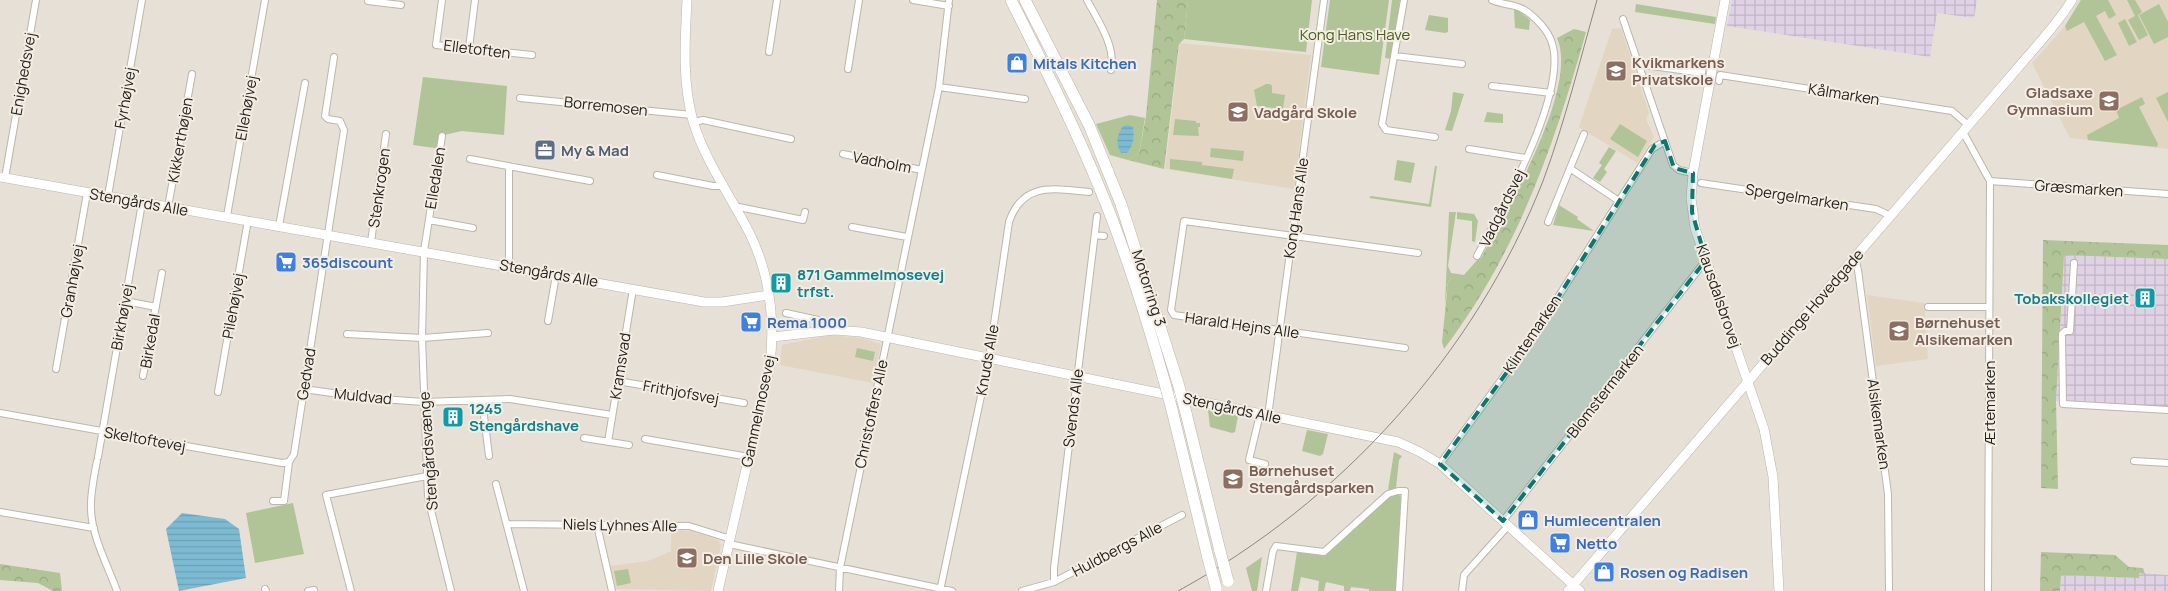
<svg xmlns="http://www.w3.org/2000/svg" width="2168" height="591" font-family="Manrope,sans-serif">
<defs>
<pattern id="industrial-grid" width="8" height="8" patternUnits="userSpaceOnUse" patternTransform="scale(1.25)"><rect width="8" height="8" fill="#dfd2e5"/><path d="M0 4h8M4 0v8" fill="none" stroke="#bfb4c4"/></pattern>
<pattern id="forest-crowns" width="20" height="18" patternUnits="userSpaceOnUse" patternTransform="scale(1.25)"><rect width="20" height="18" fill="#b0c497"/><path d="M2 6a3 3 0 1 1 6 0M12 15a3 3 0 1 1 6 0" fill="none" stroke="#97a882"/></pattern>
<pattern id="water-rules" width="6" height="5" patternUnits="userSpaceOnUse" patternTransform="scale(1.25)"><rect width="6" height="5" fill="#7dbbd2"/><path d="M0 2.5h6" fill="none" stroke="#6ca0b4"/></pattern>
</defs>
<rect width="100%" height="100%" fill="#e7e0d6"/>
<path fill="url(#industrial-grid)" d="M 1732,0 L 1977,0 L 1974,18 L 1937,13 L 1930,57 L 1727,26 Z
M 2064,255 L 2168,259 L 2168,407 L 2056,401 Z
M 2139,573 L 2168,575 L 2168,591 L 2060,591 L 2061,575 L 2138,578 Z"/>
<path fill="#e2d6c2" d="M 2080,0 L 2168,0 L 2168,149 L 2070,138 L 2032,63 L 2065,26 Z
M 1621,28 L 1649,113 L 1646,119 L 1654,137 L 1637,163 L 1579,127 L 1612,29 Z
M 1180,43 L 1311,55 L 1294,189 L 1165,169 Z
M 1867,295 L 1924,303 L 1928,359 L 1876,366 Z
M 830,335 L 862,338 L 881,344 L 873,383 L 780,365 L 782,345 Z
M 671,530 L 692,531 L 718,540 L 721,545 L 711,591 L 616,589 L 610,566 L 648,561 L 671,551 Z"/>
<path fill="#b0c497" d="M 1188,0 L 1312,0 L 1306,52 L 1184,39 Z
M 1330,0 L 1389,0 L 1379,75 L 1321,67 Z
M 1392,0 L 1400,0 L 1392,59 L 1385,58 Z
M 2081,0 L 2108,0 L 2116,15 L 2109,19 L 2105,11 L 2096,16 L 2117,55 L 2105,61 L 2084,22 L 2067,31 L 2065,26 Z
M 2127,0 L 2135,0 L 2142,12 L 2138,15 L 2148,35 L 2139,40 L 2128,20 L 2135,16 Z
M 1636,4 L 1716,17 L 1715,24 L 1635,12 Z
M 2159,4 L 2168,22 L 2168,37 L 2154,44 L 2139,15 Z
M 1514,10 L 1518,10 L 1530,20 L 1529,30 L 1515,28 Z
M 1429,15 L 1448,18 L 1448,32 L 1445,33 L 1425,30 Z
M 2125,19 L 2137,42 L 2129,46 L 2118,23 Z
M 423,77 L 507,86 L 504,135 L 462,131 L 444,135 L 442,149 L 413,145 Z
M 1266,84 L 1270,84 L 1272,86 L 1272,93 L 1285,95 L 1283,109 L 1257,106 L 1254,90 Z
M 1453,92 L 1464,94 L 1452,131 L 1445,130 L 1451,111 Z
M 2168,92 L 2168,122 L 2156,98 Z
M 2142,97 L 2145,104 L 2139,107 L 2158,144 L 2157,147 L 2088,140 L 2087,135 L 2119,118 L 2116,110 Z
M 1487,112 L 1503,114 L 1503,123 L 1484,122 Z
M 1130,115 L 1145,118 L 1139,153 L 1128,160 L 1110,155 L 1096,124 Z
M 1175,119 L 1196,121 L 1196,123 L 1200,123 L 1200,127 L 1198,127 L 1199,136 L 1173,135 Z
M 1620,124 L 1647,141 L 1638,157 L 1610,139 Z
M 1609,147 L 1616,151 L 1604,169 L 1607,172 L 1600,182 L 1593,178 L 1602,165 L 1599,163 Z
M 1211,148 L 1244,151 L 1243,161 L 1210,157 Z
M 1170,159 L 1202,162 L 1202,165 L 1234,169 L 1232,179 L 1170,169 Z
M 1397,160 L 1415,163 L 1411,183 L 1394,180 Z
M 1435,166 L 1437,166 L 1431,207 L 1369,198 L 1371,196 L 1429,204 Z
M 1559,205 L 1578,217 L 1577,219 L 1594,231 L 1553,225 Z
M 1449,212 L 1456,212 L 1448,266 L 1451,273 L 1464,275 L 1479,258 L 1481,258 L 1468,283 L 1453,277 L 1448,282 L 1445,305 Z
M 1457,212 L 1474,214 L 1478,221 L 1475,242 L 1472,241 L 1472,221 L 1457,219 Z
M 857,348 L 875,352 L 873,361 L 855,357 Z
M 1208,410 L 1238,416 L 1235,432 L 1232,433 L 1210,427 Z
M 1307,430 L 1328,434 L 1323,454 L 1320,456 L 1302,451 Z
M 1394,452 L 1402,456 L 1399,460 L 1396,488 L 1388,490 Z
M 1398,494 L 1401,497 L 1396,591 L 1369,591 L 1369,589 L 1351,587 L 1350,591 L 1344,591 L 1344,586 L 1326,582 L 1324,591 L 1318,591 L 1319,581 L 1301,577 L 1298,591 L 1291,591 L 1297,552 L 1325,556 L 1390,496 Z
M 293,503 L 304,554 L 255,563 L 246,513 Z
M 1262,557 L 1257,591 L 1252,591 L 1246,568 Z
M 628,569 L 631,583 L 617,586 L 614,571 Z"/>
<path fill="url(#forest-crowns)" d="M 1157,0 L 1188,0 L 1184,39 L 1179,44 L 1164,169 L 1128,160 L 1139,153 L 1146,116 Z
M 1574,29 L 1586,32 C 1554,146 1517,253 1444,349 L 1442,342 L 1448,282 L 1453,277 L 1468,282 C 1494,232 1581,91 1557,38 Z
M 2043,240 L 2168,245 L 2168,259 L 2064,255 L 2056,401 L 2058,489 L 2041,488 Z
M 2041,552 L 2115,555 L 2129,567 L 2143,568 L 2145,574 L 2139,573 L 2139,578 L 2061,575 L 2060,591 L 2040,591 Z
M 0,564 L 60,573 L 62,591 L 53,591 L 38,583 L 0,580 Z"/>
<path fill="url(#water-rules)" d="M 1128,125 L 1133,127 C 1134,137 1134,145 1127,153 L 1121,153 C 1115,143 1117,135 1123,126 Z
M 182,513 L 225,519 L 239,529 L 246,578 L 179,591 L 166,529 Z"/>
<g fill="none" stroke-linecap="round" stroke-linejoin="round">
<g stroke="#bcb6ac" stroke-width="8">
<path id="street" d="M 442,0 L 436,45 L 532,55
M 913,0 L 949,6
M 1087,0 C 1098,21 1116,46 1111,70
M 1404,0 L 1382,124 L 1386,130 L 1435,137
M 368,1 L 401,5
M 1623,19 L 1673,165 L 1679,170 L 1693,173
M 469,48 L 475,0
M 769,52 L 777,0
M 1395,56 L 1462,64
M 1638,64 L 1702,73 L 1703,65
M 848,69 L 859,0
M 1719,81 L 1720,75 L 1952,111 L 1968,125
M 1492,86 L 1551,93
M 939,87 L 1025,99
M 520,98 L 692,115
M 694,122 L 703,120 L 791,139
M 1963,132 L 1990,181 L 1988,591
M 442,136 L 424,251 L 422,338 L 428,498 L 451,591
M 1469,149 L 1526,158
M 843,154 L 922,170
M 470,159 L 590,181
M 509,166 L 509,266
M 1571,169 L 1619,201
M 657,175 L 713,186 L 723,186
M 5,178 L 36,0
M 1990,181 L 2168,194
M 1701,183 L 1876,209 L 1891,216
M 108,196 L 142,0
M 734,206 L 803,220 L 805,212
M 168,207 L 192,74
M 227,216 L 265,0
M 429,220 L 473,228
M 1548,222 L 1584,134
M 279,226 L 305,83
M 852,227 L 907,237
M 1095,235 L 1104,236
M 371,242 L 386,134
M 1477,256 C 1501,211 1573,85 1550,38 C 1545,27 1530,11 1518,7 C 1509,4 1501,4 1492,0
M 1855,258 L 1858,270 L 1888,494 L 1889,591
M 2074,263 L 2070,331 L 2065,331 L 2062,334 L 2063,404 L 2168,410
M 125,301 L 156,307
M 1928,307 L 1989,307
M 786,313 L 827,322 L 831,325 L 834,330
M 548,321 L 556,275
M 347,334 L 422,338 L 488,333
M 1405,348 L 1174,315 L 1171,310 L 1184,221 L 1418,253
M 56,369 L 87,193
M 143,376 L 162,273
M 618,381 L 744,403
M 304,389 L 367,398 L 424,402 L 510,399 L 612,415
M 218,392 L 248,220
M 482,400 L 489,456
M 0,413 L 282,463 L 289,462
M 1260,414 L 1249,460 L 1265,464
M 1268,416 L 1324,0
M 584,438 L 629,445
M 645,439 L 749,457
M 608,442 L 633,289
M 98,457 L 142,203
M 97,461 C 94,477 90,494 91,510 C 92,537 108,566 117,591
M 2134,461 L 2168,463
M 1440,464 L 1534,335 L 1652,149 L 1665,141
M 496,484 L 524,591
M 273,501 L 284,501 L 289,462 L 294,454 L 344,130 L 340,121 L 328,119 L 325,116 L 334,57
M 0,512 L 94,528
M 1503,521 L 1706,260
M 507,524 L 689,526 L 731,539
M 597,525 L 612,591
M 729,544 L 952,591
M 1054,582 L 1054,568 L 1097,216
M 265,589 L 266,591
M 308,591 L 314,590
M 351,591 L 326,495 L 427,476
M 839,591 L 840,568 L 939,87 L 949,0
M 940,591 L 989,358 L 1009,222 C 1023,181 1054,189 1089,192
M 1022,591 L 1054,582 L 1182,515
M 1266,591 L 1273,551 L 1276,546 L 1324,552 L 1388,494 L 1398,491 L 1405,491 L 1399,591
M 1462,591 L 1464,575 L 1508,526"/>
</g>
<g stroke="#bcb6ac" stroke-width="10">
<path id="secondary" d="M 687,0 C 685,40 682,82 693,121 C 705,161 730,195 749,232 C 770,274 775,320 770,365 L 718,591
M 1725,0 L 1693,173 L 1691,198 L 1695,228 L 1764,429 L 1773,477 L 1779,591
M 0,177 L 704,302 L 722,302 L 769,295
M 773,337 L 834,330 L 861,332 L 1398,442 L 1420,452 L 1440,464 L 1580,591
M 1568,591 L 2016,70 C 2035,47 2057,25 2072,0"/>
</g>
<g stroke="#bcb6ac" stroke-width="12">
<path id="highway" d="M 1011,0 C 1042,62 1074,125 1100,189 C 1126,251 1146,316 1164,380
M 1025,0 L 1089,125 L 1121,204 L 1178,383
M 1172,410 L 1208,558
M 1186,413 L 1220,551"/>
</g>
<use href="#street" stroke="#fff" stroke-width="6"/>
<use href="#secondary" stroke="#fff" stroke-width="9"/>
<use href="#highway" stroke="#fff" stroke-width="11"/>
<path stroke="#8c8880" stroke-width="1" d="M 1178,591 C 1341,502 1475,354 1543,181 C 1565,122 1580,60 1597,0"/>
<g stroke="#bcb6ac" stroke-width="12" stroke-linecap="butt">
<path id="highway-bridge" d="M 1164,380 L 1172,410
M 1178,383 L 1186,413
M 1220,551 L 1228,581
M 1208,558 L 1216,588"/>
</g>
<use href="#highway-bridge" stroke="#fff" stroke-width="11"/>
</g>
<path fill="#0f766e" fill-opacity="0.2" stroke="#0f766e" stroke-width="4" stroke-dasharray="10 6" stroke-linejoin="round" d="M 1665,141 L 1674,168 L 1693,173 L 1692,212 L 1706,260 L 1503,521 L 1440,464 L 1534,335 L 1655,145 Z"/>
<defs>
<g id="shop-square" transform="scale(1.125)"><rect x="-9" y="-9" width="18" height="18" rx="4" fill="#3f7fe0" stroke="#f4ede3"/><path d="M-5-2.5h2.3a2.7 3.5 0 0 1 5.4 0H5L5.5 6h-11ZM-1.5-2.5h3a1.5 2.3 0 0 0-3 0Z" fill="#fff"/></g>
<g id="school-square" transform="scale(1.125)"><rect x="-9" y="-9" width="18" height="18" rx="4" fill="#8d6e63" stroke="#f4ede3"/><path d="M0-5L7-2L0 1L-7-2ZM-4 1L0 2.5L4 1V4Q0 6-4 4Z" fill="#fff"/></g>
<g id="office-square" transform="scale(1.125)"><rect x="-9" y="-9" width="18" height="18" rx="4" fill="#5c6f8a" stroke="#f4ede3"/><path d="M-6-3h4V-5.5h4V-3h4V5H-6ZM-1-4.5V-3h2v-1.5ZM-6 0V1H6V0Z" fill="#fff"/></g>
<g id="supermarket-square" transform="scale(1.125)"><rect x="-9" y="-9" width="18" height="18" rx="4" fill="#3f7fe0" stroke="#f4ede3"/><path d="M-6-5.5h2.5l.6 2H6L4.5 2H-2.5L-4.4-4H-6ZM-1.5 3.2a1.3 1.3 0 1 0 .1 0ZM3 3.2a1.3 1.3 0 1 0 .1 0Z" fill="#fff"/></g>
<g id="building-square" transform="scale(1.125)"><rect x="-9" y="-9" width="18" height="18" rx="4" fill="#0f9aa8" stroke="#f4ede3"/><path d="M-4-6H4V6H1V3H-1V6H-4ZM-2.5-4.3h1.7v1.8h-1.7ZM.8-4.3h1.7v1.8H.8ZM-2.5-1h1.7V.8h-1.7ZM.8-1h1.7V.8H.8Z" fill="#fff"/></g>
</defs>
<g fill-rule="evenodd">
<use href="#shop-square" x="1017" y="63"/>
<use href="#school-square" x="1616" y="71"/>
<use href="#school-square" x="2109" y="101"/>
<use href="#school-square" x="1238" y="112"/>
<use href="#office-square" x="545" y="150"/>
<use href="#supermarket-square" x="286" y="262"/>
<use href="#building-square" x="781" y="283"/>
<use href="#building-square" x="2145" y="298"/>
<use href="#supermarket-square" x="751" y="322"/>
<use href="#school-square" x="1899" y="331"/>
<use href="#building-square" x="453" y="417"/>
<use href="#school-square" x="1233" y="479"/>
<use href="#shop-square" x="1528" y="520"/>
<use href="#supermarket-square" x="1560" y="543"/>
<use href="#school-square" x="687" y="558"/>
<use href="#shop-square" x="1604" y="572"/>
</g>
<g text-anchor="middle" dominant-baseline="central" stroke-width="4" stroke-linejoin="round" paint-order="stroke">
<g font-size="15" fill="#445e15" stroke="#f4ede3">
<text x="1355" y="34">Kong Hans Have</text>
</g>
<g font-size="15" fill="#23211d" stroke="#f4ede3">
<text transform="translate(477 49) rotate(7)">Elletoften</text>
<text transform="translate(23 74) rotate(-80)">Enighedsvej</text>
<text transform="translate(1844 94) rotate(9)">Kålmarken</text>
<text transform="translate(125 98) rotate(-80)">Fyrhøjvej</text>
<text transform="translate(606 106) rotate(6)">Borremosen</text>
<text transform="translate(246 108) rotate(-80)">Ellehøjvej</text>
<text transform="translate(180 140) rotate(-80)">Kikkerthøjen</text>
<text transform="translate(882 162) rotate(11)">Vadholm</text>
<text transform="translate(435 178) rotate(-81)">Elledalen</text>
<text transform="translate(379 188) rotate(-82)">Stenkrogen</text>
<text transform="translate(2079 188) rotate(4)">Græsmarken</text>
<text transform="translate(1797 197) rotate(9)">Spergelmarken</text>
<text transform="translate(139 202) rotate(10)">Stengårds Alle</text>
<text transform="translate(1296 208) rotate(-82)">Kong Hans Alle</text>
<text transform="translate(1502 208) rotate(-64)">Vadgårdsvej</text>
<text transform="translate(549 273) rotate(10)">Stengårds Alle</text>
<text transform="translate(72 281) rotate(-80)">Granhøjvej</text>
<text transform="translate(1149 288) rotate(72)">Motorring 3</text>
<text transform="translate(1719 296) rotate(71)">Klausdalsbrovej</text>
<text transform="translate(233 306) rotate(-80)">Pilehøjvej</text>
<text transform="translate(1812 307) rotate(-49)">Buddinge Hovedgade</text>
<text transform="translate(122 317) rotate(-80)">Birkhøjvej</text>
<text transform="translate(1242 325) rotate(8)">Harald Hejns Alle</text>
<text transform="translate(1532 334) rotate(-56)">Klintemarken</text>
<text transform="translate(150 341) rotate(-80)">Birkedal</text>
<text transform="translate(987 360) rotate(-80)">Knuds Alle</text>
<text transform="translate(620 366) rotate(-81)">Kramsvad</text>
<text transform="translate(306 374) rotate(-81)">Gedvad</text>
<text transform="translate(1605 391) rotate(-52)">Blomstermarken</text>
<text transform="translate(681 392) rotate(10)">Frithjofsvej</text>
<text transform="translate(363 396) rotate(6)">Muldvad</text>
<text transform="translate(1989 403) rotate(-90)">Ærtemarken</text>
<text transform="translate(1073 408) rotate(-83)">Svends Alle</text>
<text transform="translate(1232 408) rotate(12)">Stengårds Alle</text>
<text transform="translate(758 411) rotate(-78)">Gammelmosevej</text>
<text transform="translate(871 414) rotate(-78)">Christoffers Alle</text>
<text transform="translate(1879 424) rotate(82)">Alsikemarken</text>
<text transform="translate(145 439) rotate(10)">Skeltoftevej</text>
<text transform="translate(428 451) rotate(-94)">Stengårdsvænge</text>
<text transform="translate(620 525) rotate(1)">Niels Lyhnes Alle</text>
<text transform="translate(1117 549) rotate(-28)">Huldbergs Alle</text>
</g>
<g font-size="15" font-weight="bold" fill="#785e54" stroke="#f4ede3" text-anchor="start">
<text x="1632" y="62">Kvikmarkens<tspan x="1632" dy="17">Privatskole</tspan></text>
<text x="2093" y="92" text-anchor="end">Gladsaxe<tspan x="2093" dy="17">Gymnasium</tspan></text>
<text x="1254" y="112">Vadgård Skole</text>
<text x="1915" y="322">Børnehuset<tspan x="1915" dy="17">Alsikemarken</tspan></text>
<text x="1249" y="470">Børnehuset<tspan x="1249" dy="17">Stengårdsparken</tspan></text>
<text x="703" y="558">Den Lille Skole</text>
</g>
<g font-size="15" font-weight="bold" fill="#366cbe" stroke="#f4ede3" text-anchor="start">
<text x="1033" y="63">Mitals Kitchen</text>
<text x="302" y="262">365discount</text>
<text x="767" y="322">Rema 1000</text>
<text x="1544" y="520">Humlecentralen</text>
<text x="1576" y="543">Netto</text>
<text x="1620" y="572">Rosen og Radisen</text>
</g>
<g font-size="15" font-weight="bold" fill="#4e5e75" stroke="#f4ede3" text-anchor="start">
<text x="561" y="150">My &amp; Mad</text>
</g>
<g font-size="15" font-weight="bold" fill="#0d838f" stroke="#f4ede3" text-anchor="start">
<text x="797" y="274">871 Gammelmosevej<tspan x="797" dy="17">trfst.</tspan></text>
<text x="2129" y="298" text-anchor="end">Tobakskollegiet</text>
<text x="469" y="408">1245<tspan x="469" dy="17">Stengårdshave</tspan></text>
</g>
</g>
</svg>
